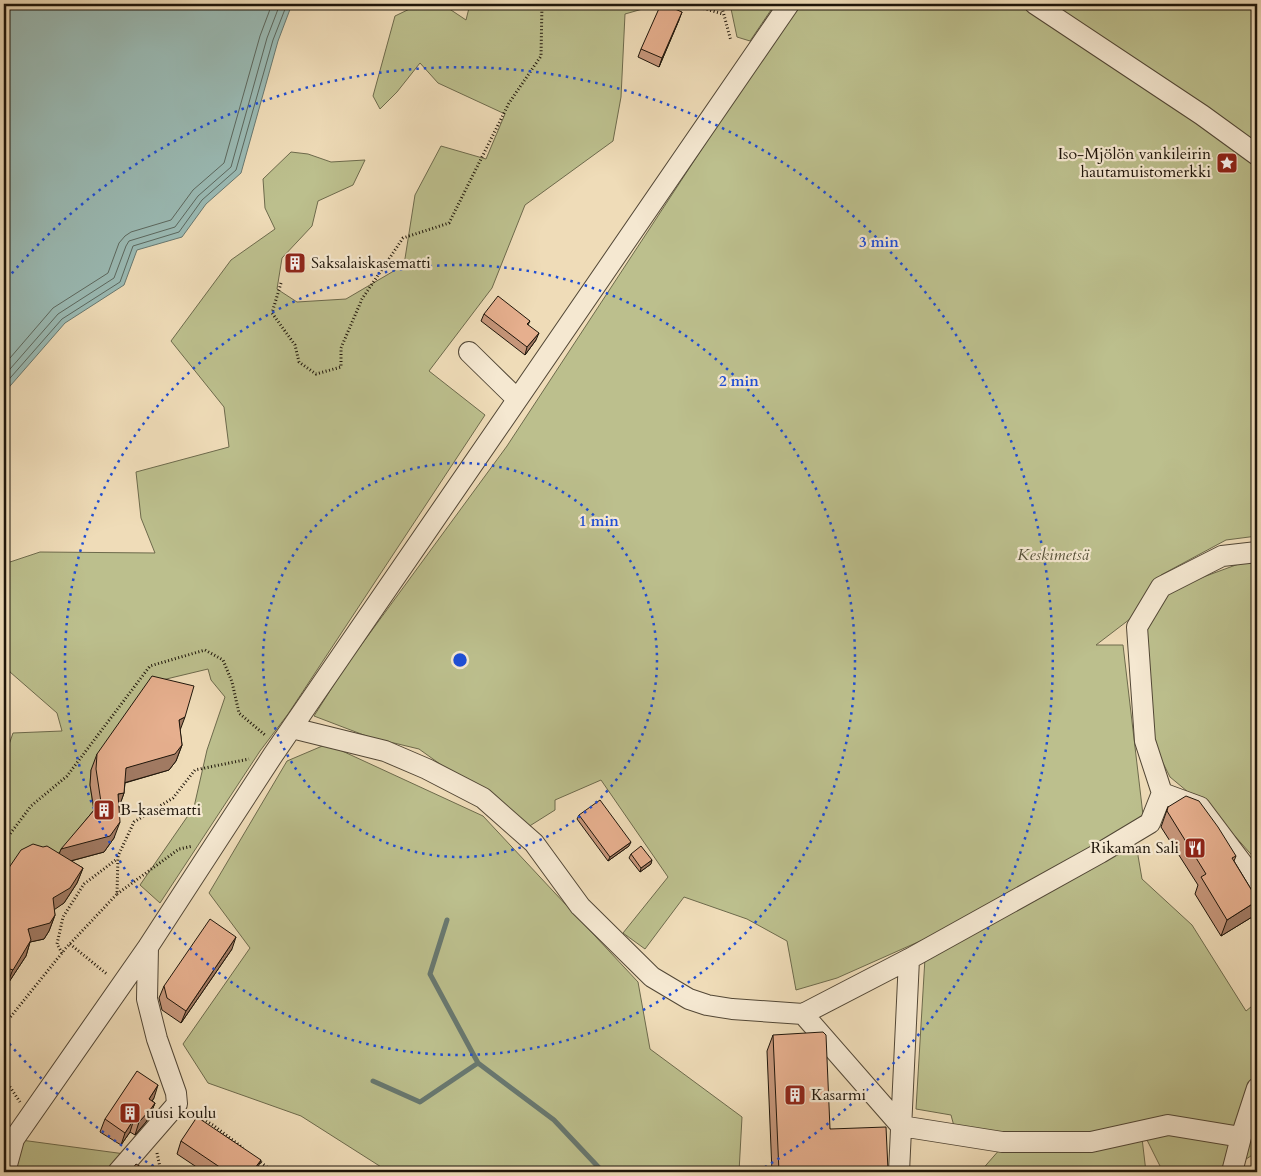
<svg xmlns="http://www.w3.org/2000/svg" width="1261" height="1176" font-family="Cardo,serif">
<rect width="100%" height="100%" fill="#efdcb8"/>
<filter id="stains"><feTurbulence type="fractalNoise" baseFrequency=".004" numOctaves="4"/><feColorMatrix values="0 0 0 0 .2 0 0 0 0 .09 0 0 0 0 .02 0 0 0 .5 -.17"/></filter>
<radialGradient id="worn" r=".72"><stop offset=".6" stop-color="#630" stop-opacity="0"/><stop offset="1" stop-color="#630" stop-opacity=".3"/></radialGradient>
<path fill="#bcbf8d" stroke="#6d6a4c" d="M 420,4 L 442,4 L 466,20 L 470,4 L 660,4 L 625,14 L 621,97 L 613,141 L 525,205 L 492,288 L 429,371 L 485,415 L 288,714 L 260,751 L 160,903 L 140,885 L 194,807 L 207,750 L 225,697 L 211,680 L 208,669 L 158,681 L 91,770 L 90,785 L 95,818 L 62,857 L 4,883 L 4,759 L 13,733 L 62,731 L 57,713 L 10,672 L 4,656 L 4,564 L 40,552 L 155,553 L 141,518 L 136,472 L 229,447 L 224,407 L 171,341 L 231,260 L 275,229 L 265,208 L 263,179 L 291,152 L 308,154 L 331,162 L 365,160 L 353,185 L 318,201 L 312,226 L 282,258 L 277,289 L 297,302 L 346,299 L 404,265 L 415,195 L 441,146 L 486,159 L 505,114 L 438,83 L 420,63 L 397,92 L 380,109 L 373,96 L 395,16 Z
M 730,4 L 775,4 L 750,41 L 737,37 Z
M 797,4 L 1024,4 L 1126,71 L 1257,166 L 1257,536 L 1226,540 L 1161,575 L 1130,619 L 1096,645 L 1123,645 L 1143,815 L 1095,846 L 927,938 L 837,978 L 796,990 L 787,941 L 747,919 L 684,897 L 645,949 L 623,933 L 668,877 L 601,780 L 555,800 L 555,810 L 528,827 L 419,749 L 369,737 L 314,716 L 345,667 L 507,446 Z
M 1038,4 L 1257,4 L 1257,149 Z
M 1257,559 L 1257,861 L 1217,816 L 1170,777 L 1152,741 L 1143,637 L 1168,590 L 1244,562 Z
M 327,744 L 483,816 L 638,982 L 650,1049 L 742,1117 L 739,1172 L 389,1172 L 301,1116 L 208,1083 L 183,1044 L 250,948 L 209,893 L 287,761 Z
M 1136,844 L 1142,879 L 1192,925 L 1246,1011 L 1257,1002 L 1257,1152 L 1226,1172 L 1163,1172 L 1139,1124 L 1096,1133 L 1001,1134 L 955,1130 L 951,1115 L 916,1109 L 925,958 Z
M 1142,1138 L 1146,1172 L 980,1172 L 1001,1148 Z
M 21,1140 L 125,1154 L 111,1172 L 11,1172 Z"/>
<path fill="#9abab4" stroke="#687870" d="M 4,4 L 292,4 L 278,41 L 241,173 L 206,204 L 182,237 L 137,250 L 124,285 L 65,323 L 4,393 Z"/>
<g fill="none" stroke-linecap="round" stroke-linejoin="round">
<path stroke="#5c685f" stroke-width="1" d="M 4,365 L 53,308 L 108,273 L 119,243 L 125,236 L 131,232 L 171,220 L 193,190 L 224,163 L 260,36 L 272,4
M 4,376 L 58,314 L 114,278 L 126,246 L 129,241 L 175,227 L 198,196 L 231,167 L 267,38 L 280,4
M 4,385 L 62,319 L 120,282 L 133,246 L 179,232 L 202,200 L 236,170 L 273,40 L 287,4"/>
<path stroke="#687870" stroke-width="5" d="M 447,920 L 430,974 L 478,1063 L 554,1120 L 603,1172
M 373,1081 L 420,1102 L 478,1063"/>
<g stroke="#524736" stroke-width="22">
<path id="minor" d="M 1035,4 L 1202,115 L 1257,155
M 469,352 L 517,399
M 292,728 L 385,751 L 427,769 L 483,798 L 534,843 L 580,906 L 652,977 L 689,999 L 707,1005 L 732,1009 L 803,1014 L 901,1126 L 1002,1142 L 1091,1142 L 1168,1125 L 1241,1137
M 1162,793 L 1200,807 L 1257,883
M 803,1014 L 909,959 L 1100,853 L 1150,823 L 1162,793 L 1145,741 L 1137,627 L 1161,587 L 1222,556 L 1257,552
M 5,1172 L 14,1139 L 148,947 L 273,755 L 789,4
M 118,1172 L 177,1104 L 176,1093 L 157,1039 L 147,999 L 148,947
M 899,1172 L 909,959
M 1232,1172 L 1241,1137 L 1257,1088"/>
</g>
<path stroke="#1e150a" stroke-width="3" stroke-dasharray="1 2.5" stroke-linecap="butt" d="M 694,4 L 702,8 L 723,14
M 721,4 L 731,41
M 281,283 L 272,313 L 295,345 L 299,362 L 316,374 L 341,367 L 341,348 L 362,299 L 403,238 L 449,223 L 509,103 L 541,56 L 542,4
M 4,842 L 31,806 L 67,776 L 150,666 L 205,650 L 223,660 L 232,682 L 239,713 L 265,735
M 117,894 L 179,849 L 193,846
M 70,944 L 108,975
M 62,953 L 57,944 L 63,917 L 84,884 L 117,859
M 4,1025 L 66,948 L 117,894 L 118,856 L 134,822 L 173,798 L 195,770 L 249,759
M 4,1078 L 20,1102
M 191,1112 L 213,1125 L 243,1148
M 157,1153 L 161,1172
M 258,1160 L 273,1172"/>
<use href="#minor" stroke="#f5e8d1" stroke-width="20"/>
</g>
<path fill="#c6967a" stroke="#1e150a" d="M 679,20 L 659,67 L 638,57 L 641,49 Z
M 484,314 L 530,321 L 528,325 L 536,340 L 525,355 L 481,321 Z
M 180,730 L 182,745 L 176,761 L 169,770 L 125,783 L 124,793 L 119,807 L 114,838 L 104,852 L 71,861 L 83,868 L 77,883 L 64,903 L 54,909 L 55,915 L 49,931 L 44,939 L 30,942 L 26,956 L 7,985 L 4,984 L 4,875 L 59,853 L 94,810 L 90,785 L 91,770 L 97,754 Z
M 1168,807 L 1236,856 L 1234,861 L 1257,899 L 1257,903 L 1252,917 L 1221,936 L 1195,894 L 1198,885 L 1161,827 Z
M 579,815 L 629,846 L 608,861 L 577,819 Z
M 631,854 L 651,864 L 640,872 L 629,858 Z
M 232,949 L 181,1023 L 162,1010 L 159,998 L 164,986 Z
M 773,1035 L 830,1129 L 887,1172 L 772,1172 L 767,1051 Z
M 154,1098 L 152,1101 L 155,1103 L 150,1115 L 146,1122 L 135,1135 L 130,1132 L 121,1145 L 100,1132 L 105,1119 Z
M 181,1141 L 256,1172 L 204,1172 L 177,1154 Z"/>
<path fill="#a17a63" stroke="#1e150a" d="M 682,12 L 679,20 L 659,67 L 662,58 Z
M 539,333 L 536,340 L 525,355 L 527,347 Z
M 185,717 L 179,733 L 179,720 Z
M 182,745 L 176,761 L 169,770 L 120,784 L 126,768 Z
M 124,793 L 118,810 L 118,794 Z
M 120,822 L 114,838 L 104,852 L 55,865 L 61,849 Z
M 631,842 L 629,846 L 608,861 L 610,857 Z
M 652,860 L 651,864 L 640,872 L 641,868 Z
M 83,868 L 77,883 L 64,903 L 48,914 L 53,898 Z
M 1257,901 L 1257,903 L 1252,917 L 1221,936 L 1227,920 Z
M 55,915 L 49,931 L 44,939 L 30,942 L 26,956 L 7,985 L 28,929 Z
M 236,937 L 232,949 L 181,1023 L 186,1011 Z
M 158,1085 L 154,1098 L 145,1111 L 149,1099 Z
M 155,1103 L 150,1115 L 146,1122 L 135,1135 L 139,1122 Z
M 134,1119 L 130,1132 L 121,1145 L 125,1133 Z
M 261,1160 L 256,1172 L 252,1172 Z
M 888,1170 L 887,1172 L 839,1172 Z"/>
<path fill="#e6af8e" stroke="#1e150a" d="M 661,4 L 663,4 L 682,12 L 662,58 L 641,49 Z
M 498,296 L 530,321 L 527,324 L 539,333 L 527,347 L 484,314 Z
M 152,676 L 194,686 L 185,717 L 179,720 L 182,745 L 175,754 L 126,768 L 124,793 L 118,794 L 120,822 L 110,836 L 61,849 L 101,802 L 96,769 L 97,754 Z
M 1186,796 L 1199,801 L 1218,827 L 1236,856 L 1232,858 L 1257,899 L 1257,901 L 1227,920 L 1201,877 L 1206,874 L 1167,811 L 1168,807 Z
M 600,800 L 631,842 L 610,857 L 579,815 Z
M 33,844 L 43,847 L 47,846 L 83,868 L 70,888 L 53,898 L 55,915 L 50,923 L 28,929 L 31,940 L 13,970 L 4,967 L 4,875 L 21,850 Z
M 641,846 L 652,860 L 641,868 L 631,854 Z
M 210,919 L 236,937 L 186,1011 L 167,998 L 164,986 Z
M 823,1032 L 826,1035 L 830,1129 L 886,1127 L 888,1170 L 839,1172 L 779,1172 L 773,1035 Z
M 137,1071 L 158,1085 L 149,1099 L 155,1103 L 150,1110 L 139,1122 L 134,1119 L 125,1133 L 105,1119 Z
M 197,1117 L 261,1160 L 252,1172 L 227,1172 L 181,1141 Z
M 136,1164 L 149,1172 L 130,1172 Z"/>
<g fill="none" stroke="#1d4ed8" stroke-width="2.5" stroke-dasharray="2.5 5">
<circle cx="460" cy="660" r="197"/>
<circle cx="460" cy="660" r="395"/>
<path d="M160 1170A592 592 0 0 1 7 1041M7 279A592 592 0 1 1 760 1170"/>
</g>
<defs>
<g id="sight-square" transform="scale(1.125)"><rect x="-9" y="-9" width="18" height="18" rx="4" fill="#8f2418" stroke="#f5e8d1"/><path d="M0-6L1.8-2.2L6-1.7L2.9 1.2L3.7 5.4L0 3.3L-3.7 5.4L-2.9 1.2L-6-1.7L-1.8-2.2Z" fill="#fff"/></g>
<g id="building-square" transform="scale(1.125)"><rect x="-9" y="-9" width="18" height="18" rx="4" fill="#8f2418" stroke="#f5e8d1"/><path d="M-4-6H4V6H1V3H-1V6H-4ZM-2.5-4.3h1.7v1.8h-1.7ZM.8-4.3h1.7v1.8H.8ZM-2.5-1h1.7V.8h-1.7ZM.8-1h1.7V.8H.8Z" fill="#fff"/></g>
<g id="restaurant-square" transform="scale(1.125)"><rect x="-9" y="-9" width="18" height="18" rx="4" fill="#8f2418" stroke="#f5e8d1"/><path d="M-5-6h1v4h1v-4h1v4h1v-4h1v5L-1.5 .5V6h-2V.5L-5-1ZM5-6V6H3V1.5H1.5Q1.5-4 5-6Z" fill="#fff"/></g>
</defs>
<g fill-rule="evenodd">
<use href="#sight-square" x="1227" y="163"/>
<use href="#building-square" x="295" y="263"/>
<use href="#building-square" x="104" y="810"/>
<use href="#restaurant-square" x="1195" y="848"/>
<use href="#building-square" x="795" y="1095"/>
<use href="#building-square" x="130" y="1113"/>
</g>
<g text-anchor="middle" dominant-baseline="central" stroke-width="4.5" stroke-linejoin="round" paint-order="stroke">
<g font-size="16" fill="#1e150a" stroke="#f5e8d1" text-anchor="start">
<text x="1211" y="154" text-anchor="end">Iso-Mjölön vankileirin<tspan x="1211" dy="18">hautamuistomerkki</tspan></text>
<text x="311" y="263">Saksalaiskasematti</text>
<text x="120" y="810">B-kasematti</text>
<text x="1179" y="848" text-anchor="end">Rikaman Sali</text>
<text x="811" y="1095">Kasarmi</text>
<text x="146" y="1113">uusi koulu</text>
</g>
<g font-size="16" font-style="italic" fill="#555038" stroke="#f5e8d1">
<text x="1053" y="555">Keskimetsä</text>
</g>
</g>
<circle cx="460" cy="660" r="8" fill="#1d4ed8" stroke="#f5e8d1" stroke-width="2.5"/>
<g font-size="15" text-anchor="middle" font-weight="bold" fill="#1d4ed8" stroke="#f5e8d1" stroke-width="4.5" stroke-linejoin="round" paint-order="stroke">
<text x="879" y="247">3 min</text>
<text x="739" y="386">2 min</text>
<text x="599" y="526">1 min</text>
</g>
<rect width="1261" height="1176" fill="none" stroke="#efdcb8" stroke-width="20"/>
<rect x="5" y="5" width="1251" height="1166" fill="none" stroke="#1e150a" stroke-width="2.5"/>
<rect x="10" y="10" width="1241" height="1156" fill="none" stroke="#1e150a"/>
<rect width="100%" height="100%" filter="url(#stains)"/>
<rect width="100%" height="100%" fill="url(#worn)"/>
</svg>
